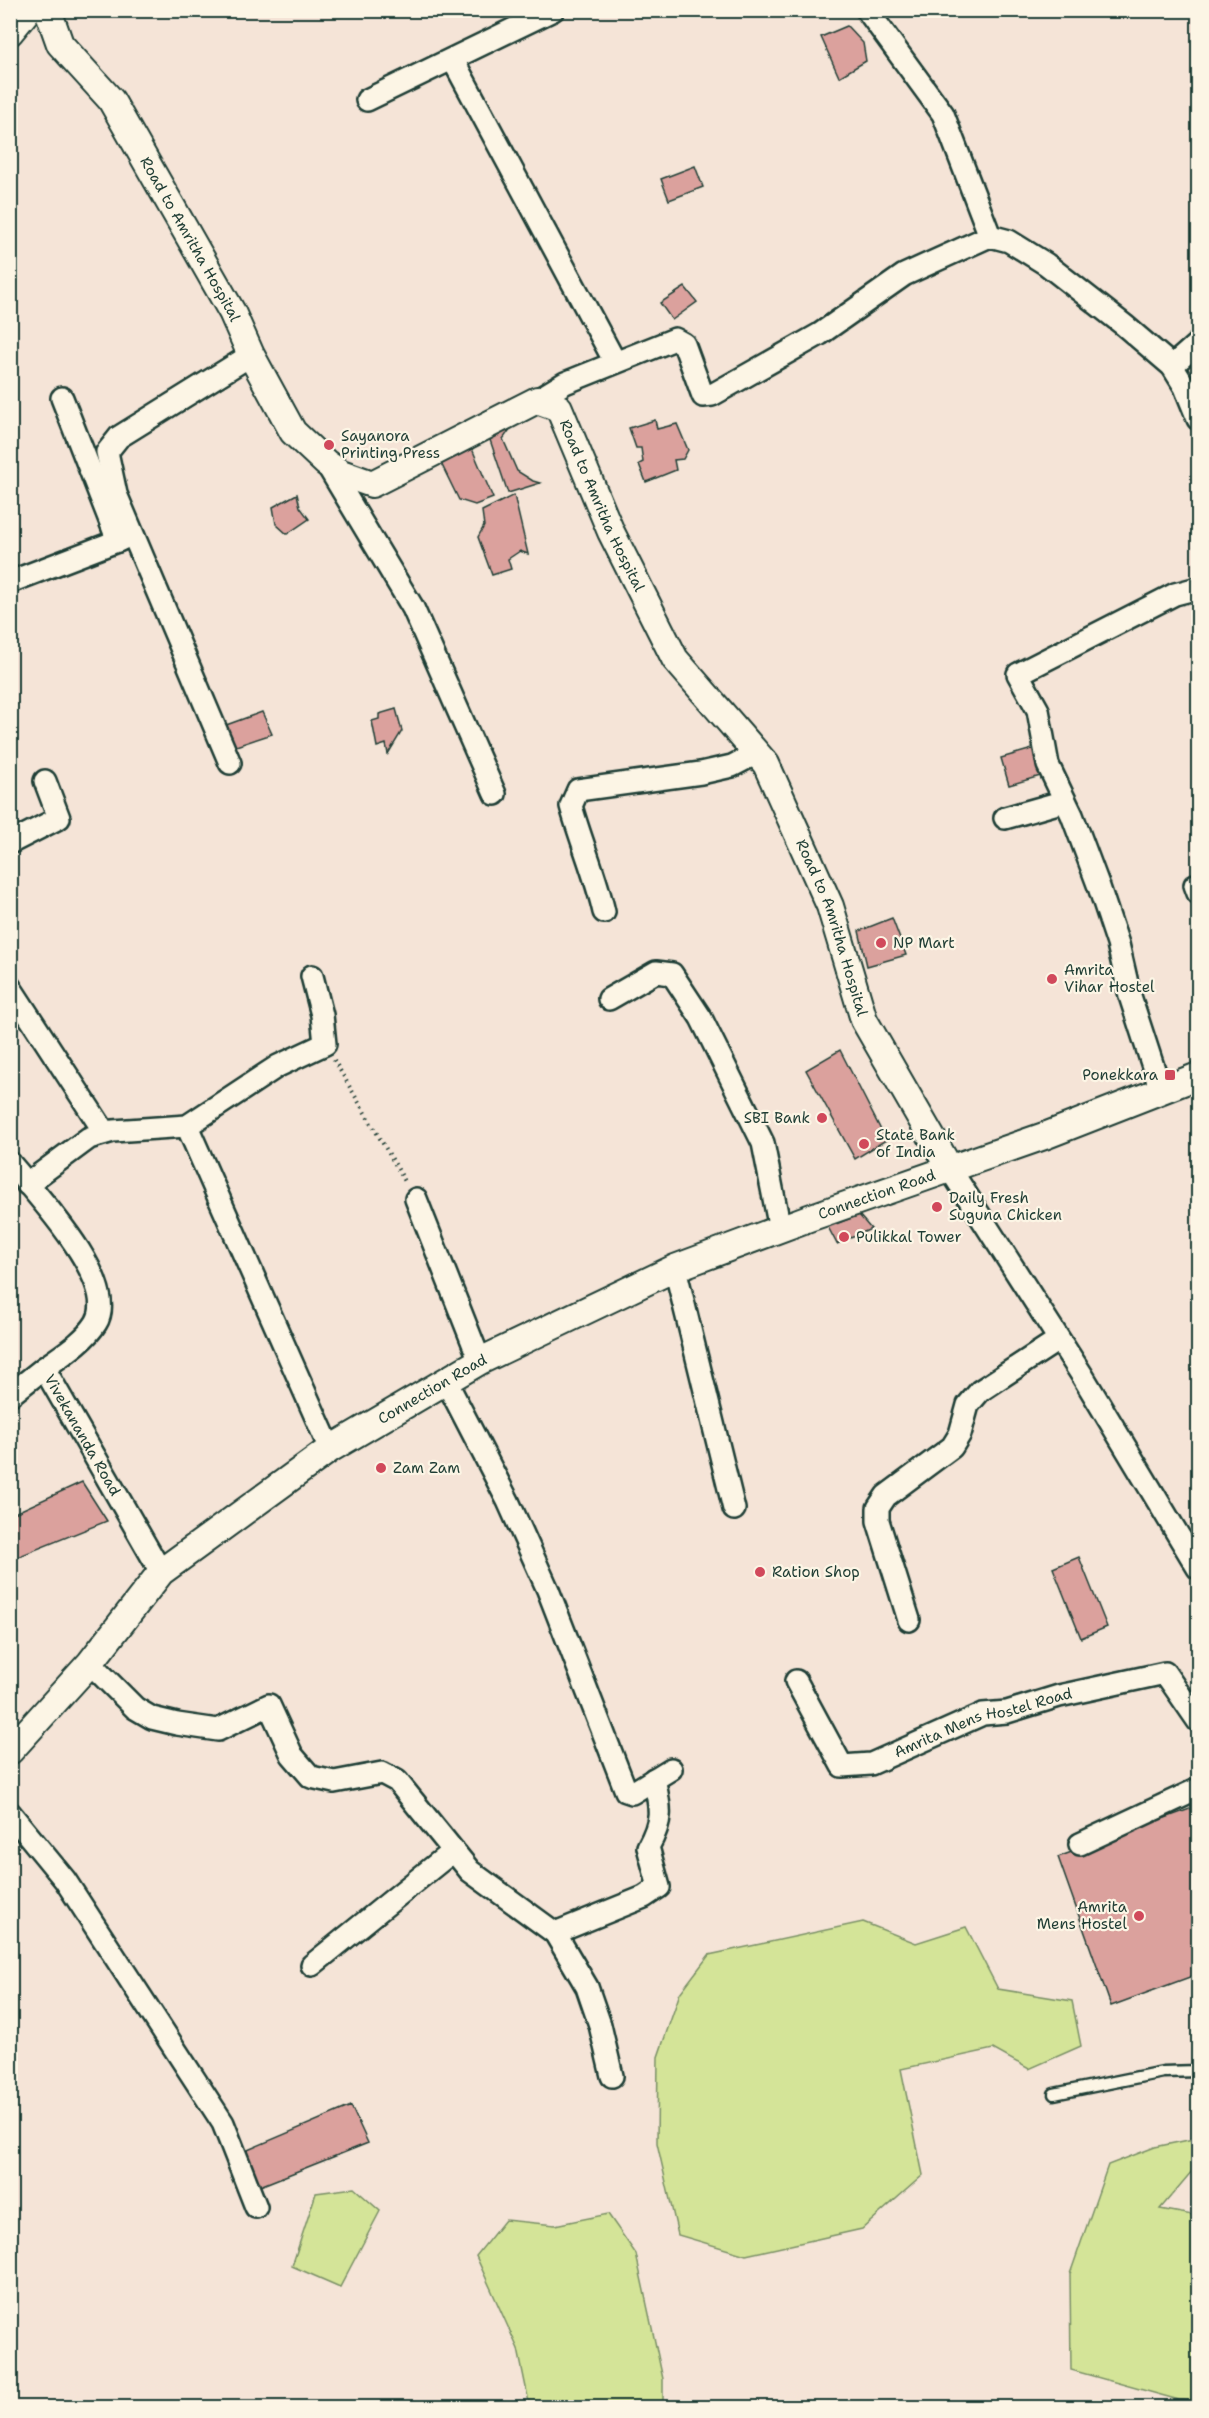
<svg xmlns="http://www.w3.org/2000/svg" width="1209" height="2418" font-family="'Shantell Sans',sans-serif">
<rect width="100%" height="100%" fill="#f5e4d7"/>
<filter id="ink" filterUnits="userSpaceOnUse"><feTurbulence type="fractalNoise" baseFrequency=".0167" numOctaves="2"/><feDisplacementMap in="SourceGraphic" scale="12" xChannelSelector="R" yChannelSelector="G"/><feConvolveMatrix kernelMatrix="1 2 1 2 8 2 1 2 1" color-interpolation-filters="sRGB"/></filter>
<g filter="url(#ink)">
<path fill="#d4e498" stroke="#7a9066" stroke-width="1.5" d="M 863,1922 L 916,1943 L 966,1927 L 998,1989 L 1072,2001 L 1081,2046 L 1029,2069 L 993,2049 L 901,2069 L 923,2175 L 862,2229 L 746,2255 L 678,2235 L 657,2143 L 658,2057 L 680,1993 L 709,1955 Z
M 1198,2138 L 1198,2164 L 1160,2209 L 1198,2216 L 1198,2402 L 1179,2400 L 1071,2370 L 1070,2274 L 1108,2165 L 1155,2147 Z
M 354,2188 L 380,2211 L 340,2287 L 292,2266 L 316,2193 Z
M 608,2214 L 636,2254 L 663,2379 L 663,2407 L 530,2407 L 518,2349 L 476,2256 L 505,2220 L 555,2225 Z"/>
<path fill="#dba19d" stroke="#1f3d34" stroke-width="1.5" d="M 847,26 L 863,43 L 866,61 L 839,77 L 821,37 Z
M 695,166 L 703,187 L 669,200 L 661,179 Z
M 685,287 L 697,302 L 672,320 L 660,303 Z
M 655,420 L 657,429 L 677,424 L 688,450 L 683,459 L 674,460 L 676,470 L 646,482 L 639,464 L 643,462 L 641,448 L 636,448 L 629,428 Z
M 516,421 L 503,439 L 517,471 L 533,481 L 540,483 L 508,493 L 488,434 Z
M 470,444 L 493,498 L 475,505 L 459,500 L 439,459 Z
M 297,494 L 300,507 L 309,519 L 287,534 L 276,524 L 273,507 Z
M 514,495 L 528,554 L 520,551 L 508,559 L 511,569 L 492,575 L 478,537 L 484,526 L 482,511 Z
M 396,709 L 402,731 L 388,754 L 386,744 L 377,747 L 372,721 L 379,719 L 379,714 Z
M 262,712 L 272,734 L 227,749 L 218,728 Z
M 1036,748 L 1044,775 L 1009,785 L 1001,758 Z
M 892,918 L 906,955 L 867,966 L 859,931 Z
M 840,1050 L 886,1140 L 855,1159 L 806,1070 Z
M 859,1215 L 871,1229 L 837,1244 L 828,1227 Z
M 82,1482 L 107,1521 L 10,1560 L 10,1515 Z
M 1079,1557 L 1107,1627 L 1081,1638 L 1053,1568 Z
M 1198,1806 L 1198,1974 L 1111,2006 L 1058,1857 Z
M 351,2106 L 368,2143 L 260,2186 L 243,2152 Z"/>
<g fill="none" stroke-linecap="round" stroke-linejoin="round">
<g stroke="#1f3d34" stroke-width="15">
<path id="service" d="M 1054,2094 L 1163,2072 L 1198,2071"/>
</g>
<g stroke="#1f3d34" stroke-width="26">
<g id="minor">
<path d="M 867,10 L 943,114 L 990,236"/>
<path d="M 453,60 L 615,362"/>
<path d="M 367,100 L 553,10"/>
<path d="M 1172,366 L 1198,343"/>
<path d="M 62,398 L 118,541"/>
<path d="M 537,400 L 565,383 L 675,339 L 684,344 L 703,396 L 712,395 L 820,334 L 904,275 L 990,236 L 1009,241 L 1046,264 L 1124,325 L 1172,366 L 1185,387 L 1198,419"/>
<path d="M 326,463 L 413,608 L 495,794"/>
<path d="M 10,582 L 130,536"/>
<path d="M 230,763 L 116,494 L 107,452 L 119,437 L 251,355"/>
<path d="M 1005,818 L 1065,801"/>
<path d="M 10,843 L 59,818 L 45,781"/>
<path d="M 1195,885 L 1198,893"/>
<path d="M 604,912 C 596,876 581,842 571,806 L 578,790 L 701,773 L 732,766 L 757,753"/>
<path d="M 10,987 L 105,1133"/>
<path d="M 609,999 L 656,972 L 672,974 L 701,1018 L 763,1143 L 780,1229"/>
<path d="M 1161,1091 L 1130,996 L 1118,944 L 1099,887 L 1072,815 L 1048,765 L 1038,710 L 1018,674 L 1175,594 L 1198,588"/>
<path d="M 187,1126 L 330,1449"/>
<path id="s1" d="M 10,1163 C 35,1193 121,1283 96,1323 C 84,1342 62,1355 44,1368 L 161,1572"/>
<path d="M 950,1169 L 1082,1375 L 1198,1568"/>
<path d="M 27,1184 L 89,1138 L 113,1131 L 187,1126 L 278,1066 L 325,1044 L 322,1015 L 312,976"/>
<path d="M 416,1199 L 480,1361"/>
<path d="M 675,1268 L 734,1509"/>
<path d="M 446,1381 L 508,1501 L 548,1590 L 626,1791 L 632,1793 L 671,1769"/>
<path d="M 10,1395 L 44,1368"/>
<path d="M 909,1620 L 878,1521 L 878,1508 L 886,1496 L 952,1447 L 960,1434 L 968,1405 L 980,1391 L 1058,1340"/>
<path d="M 90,1663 L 135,1708 L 152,1718 L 177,1724 L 218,1730 L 269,1705 L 292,1755 L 311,1777 L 334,1782 L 382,1773 L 397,1781 L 470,1871 L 555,1933 L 587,1987 L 600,2025 L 612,2076"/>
<path id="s2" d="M 796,1681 L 842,1766 L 871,1764 L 983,1714 L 1007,1712 L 1059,1696 L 1165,1673 L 1198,1721"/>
<path d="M 10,1813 L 65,1880 L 223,2123 L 256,2207"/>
<path d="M 1080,1844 L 1198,1789"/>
<path d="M 555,1933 L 644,1897 L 659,1887 L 648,1847 C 663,1820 661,1809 654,1779"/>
<path d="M 312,1965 L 453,1851"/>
</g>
</g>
<g stroke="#1f3d34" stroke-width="30">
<g id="tertiary">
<path id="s3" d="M 48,10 L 60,44 L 111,100 L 232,312 L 251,355 L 293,432 L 326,463 L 341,473 L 372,484 L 537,400 L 559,408 L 611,532 L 675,659 L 766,764 L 830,906 L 864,1020 L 950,1169"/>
<path d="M 10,32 L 28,10"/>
<path id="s4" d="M 10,1751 L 90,1663 L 161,1572 L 330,1449 L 480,1361 L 675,1268 L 809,1218 L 1047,1135 L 1198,1076"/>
</g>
</g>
<path stroke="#1f3d34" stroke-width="4" stroke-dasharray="1.5 4.5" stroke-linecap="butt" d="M 334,1060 L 406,1183"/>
<use href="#service" stroke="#fcf5e5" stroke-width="10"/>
<use href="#minor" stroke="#fcf5e5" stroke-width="21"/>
<use href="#tertiary" stroke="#fcf5e5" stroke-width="26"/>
</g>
</g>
<g fill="#d1495b" stroke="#fcf5e5" stroke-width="2">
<circle cx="329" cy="445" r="6"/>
<circle cx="881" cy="943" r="6"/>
<circle cx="1052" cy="979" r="6"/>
<rect x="1164" y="1069" width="12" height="12" rx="3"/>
<circle cx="822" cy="1118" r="6"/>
<circle cx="864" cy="1144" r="6"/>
<circle cx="937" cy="1207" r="6"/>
<circle cx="844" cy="1237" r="6"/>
<circle cx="381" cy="1468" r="6"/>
<circle cx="760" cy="1572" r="6"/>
<circle cx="1139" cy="1916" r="6"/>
</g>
<g text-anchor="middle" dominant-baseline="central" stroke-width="4.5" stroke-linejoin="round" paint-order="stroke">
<g font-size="15" fill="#1f3d34" stroke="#fcf5e5">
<text stroke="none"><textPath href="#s3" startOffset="272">Road to Amritha Hospital</textPath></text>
<text stroke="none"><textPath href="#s3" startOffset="902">Road to Amritha Hospital</textPath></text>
<text stroke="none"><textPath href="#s3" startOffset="1388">Road to Amritha Hospital</textPath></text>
<text stroke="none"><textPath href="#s4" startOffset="1048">Connection Road</textPath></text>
<text stroke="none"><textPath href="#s4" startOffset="562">Connection Road</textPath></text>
<text stroke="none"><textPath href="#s1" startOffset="336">Vivekananda Road</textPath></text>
<text stroke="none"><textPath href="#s2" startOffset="246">Amrita Mens Hostel Road</textPath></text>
</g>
<g font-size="15" fill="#1f3d34" stroke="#fcf5e5" text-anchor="start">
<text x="341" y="436">Sayanora<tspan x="341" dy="17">Printing Press</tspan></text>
<text x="893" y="943">NP Mart</text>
<text x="1064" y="970">Amrita<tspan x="1064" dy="17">Vihar Hostel</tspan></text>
<text x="1158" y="1075" text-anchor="end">Ponekkara</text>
<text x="810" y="1118" text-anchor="end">SBI Bank</text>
<text x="876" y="1135">State Bank<tspan x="876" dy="17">of India</tspan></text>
<text x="949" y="1198">Daily Fresh<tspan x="949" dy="17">Suguna Chicken</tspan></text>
<text x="856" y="1237">Pulikkal Tower</text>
<text x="393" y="1468">Zam Zam</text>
<text x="772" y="1572">Ration Shop</text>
<text x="1127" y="1907" text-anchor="end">Amrita<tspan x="1127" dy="17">Mens Hostel</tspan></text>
</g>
</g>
<rect width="1209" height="2418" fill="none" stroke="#fcf5e5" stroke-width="36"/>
<rect x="18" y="18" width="1173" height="2382" fill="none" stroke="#1f3d34" stroke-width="2" filter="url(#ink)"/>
</svg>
